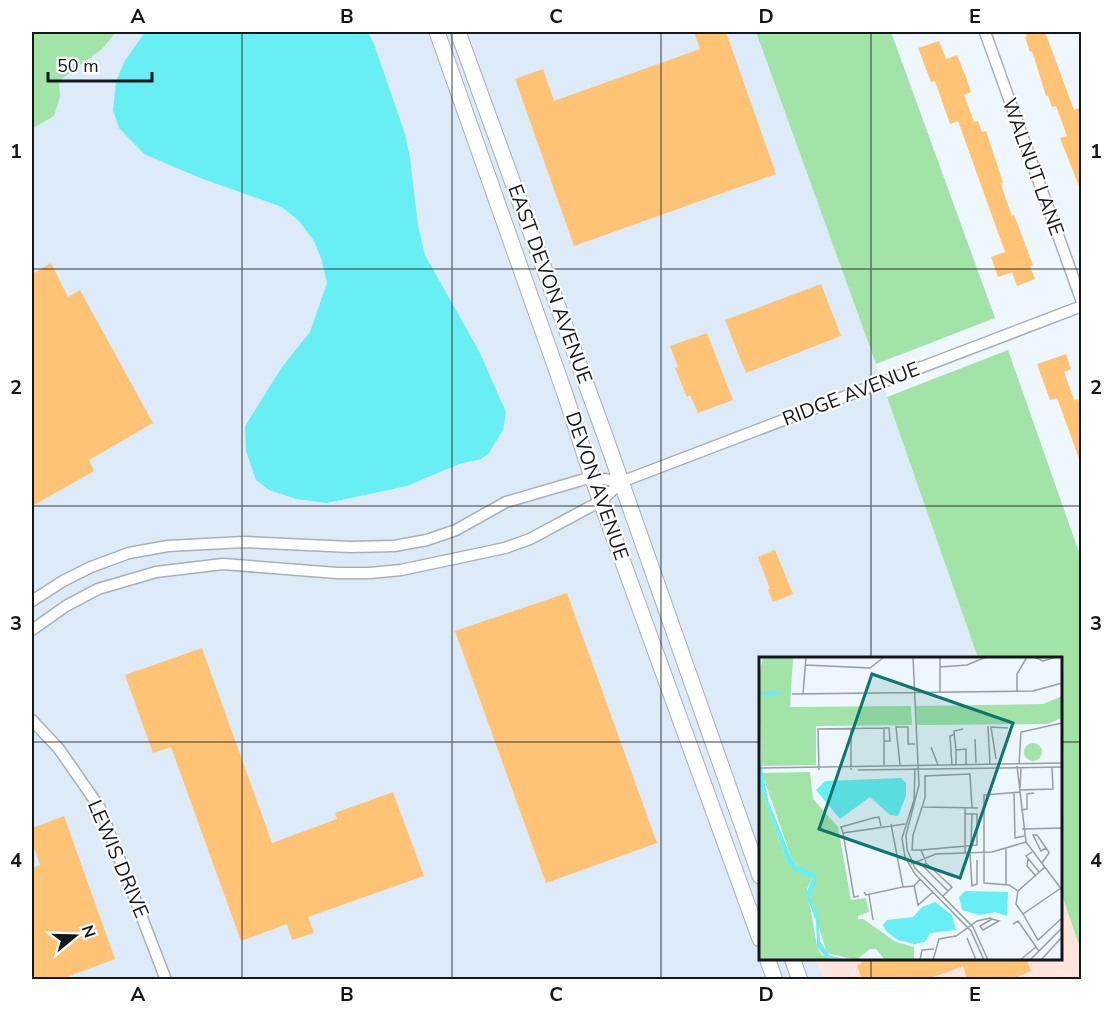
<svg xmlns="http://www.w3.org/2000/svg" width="1113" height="1011" font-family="'Nunito Sans',sans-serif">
<rect width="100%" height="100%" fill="#eef6fe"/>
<path fill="#ffe5dd" d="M 1061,893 L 1081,951 L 1081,979 L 824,979 L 816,959 L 1060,958 Z"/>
<path fill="#ddebf9" d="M 116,32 L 756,32 L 876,364 L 978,658 L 760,658 L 760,958 L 816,959 L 824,979 L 32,979 L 32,129 L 54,116 L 60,97 L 59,81 L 102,49 Z"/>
<path fill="#a2e3a8" d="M 32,32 L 116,32 L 102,49 L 59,81 L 60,97 L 54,116 L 32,129 Z
M 756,32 L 891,32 L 995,318 L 876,364 Z
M 1008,350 L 1081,558 L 1081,951 L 1061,892 L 1060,658 L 978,658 L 887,397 Z"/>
<path fill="#67eff4" d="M 145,32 L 368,32 L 374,44 L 405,134 L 410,158 L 418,225 L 425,255 L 479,351 L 506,412 L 503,430 L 489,453 L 481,459 L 459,464 L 407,486 L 327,503 L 296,499 L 269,490 L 256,480 L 246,451 L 245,426 L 282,367 L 310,332 L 327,283 L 321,258 L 314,241 L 299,221 L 282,207 L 200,178 L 144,154 L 119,128 L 113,110 L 116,82 L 124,62 Z"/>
<path fill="#fec374" d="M 694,32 L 726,32 L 776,174 L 574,246 L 515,79 L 543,69 L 554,101 L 700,49 Z
M 1025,32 L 1045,32 L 1074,110 L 1082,107 L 1082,194 L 1060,138 L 1067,136 L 1056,106 L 1052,107 L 1048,96 L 1046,96 L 1032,51 L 1030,52 L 1025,37 L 1027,37 Z
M 939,41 L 946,59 L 957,55 L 966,77 L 971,92 L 964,95 L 974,122 L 978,121 L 982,132 L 986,131 L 1003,183 L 1001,184 L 1008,205 L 1012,216 L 1014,215 L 1033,265 L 1030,266 L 1035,279 L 1017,286 L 1012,272 L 998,277 L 991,257 L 1005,252 L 958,121 L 950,124 L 935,81 L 931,82 L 918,48 Z
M 51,263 L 68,297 L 80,290 L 153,423 L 89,460 L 94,471 L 32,506 L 32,274 Z
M 821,284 L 841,336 L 746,373 L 725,320 Z
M 707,333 L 733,400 L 698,413 L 690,395 L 687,397 L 675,368 L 678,367 L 670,346 Z
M 1066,354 L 1071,369 L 1064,372 L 1074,400 L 1078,399 L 1082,410 L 1080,461 L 1057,398 L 1050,400 L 1037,364 Z
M 775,550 L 793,594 L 773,602 L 768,590 L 770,589 L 758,557 Z
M 567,593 L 657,843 L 546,883 L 455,631 Z
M 202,648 L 272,843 L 337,819 L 335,813 L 393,792 L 424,876 L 308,917 L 314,933 L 292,940 L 287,924 L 241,941 L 171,747 L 153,753 L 125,675 Z
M 64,816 L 115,959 L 59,980 L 32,980 L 32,868 L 40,865 L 32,842 L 32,828 Z
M 861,958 L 1026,958 L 1031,971 L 1009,980 L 968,980 L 963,966 L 926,980 L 862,980 L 857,965 L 862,963 Z"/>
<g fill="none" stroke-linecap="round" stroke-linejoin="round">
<g stroke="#a8b0b7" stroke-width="13">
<path id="street" d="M 985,32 L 1082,302
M 32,601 L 63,581 L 91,567 L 129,553 L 168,546 L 244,542 L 351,547 L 394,546 L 427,540 L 456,530 L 506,502 L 592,477 L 621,482
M 32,630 L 66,606 L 98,589 L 156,572 L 223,564 L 337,573 L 370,573 L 401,570 L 505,548 L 530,539 L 601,501 L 621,482 L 1082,306
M 32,720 L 59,749 L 100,808 L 166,980"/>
</g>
<g stroke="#a8b0b7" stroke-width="17">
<path id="secondary" d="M 437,32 L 565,394 L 592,477 L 760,939
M 458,32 L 605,436 L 760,876
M 767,958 L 775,980
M 792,958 L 800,980"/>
</g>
<use href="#street" stroke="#fff" stroke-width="10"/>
<use href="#secondary" stroke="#fff" stroke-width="15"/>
</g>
<path fill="none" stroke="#14171a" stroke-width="1.5" stroke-opacity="0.55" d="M 242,32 L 242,980M 452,32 L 452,980M 661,32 L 661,980M 871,32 L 871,658M 32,269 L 1082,269M 32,506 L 1082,506M 32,742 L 760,742M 1060,742 L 1082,742M 871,958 L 871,980"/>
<g text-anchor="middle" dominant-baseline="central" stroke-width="4.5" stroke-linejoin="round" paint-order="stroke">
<g font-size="20" fill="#14171a" stroke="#fff">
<text transform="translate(1033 167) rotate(70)">WALNUT LANE</text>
<text transform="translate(550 284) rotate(70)">EAST DEVON AVENUE</text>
<text transform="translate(851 394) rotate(-21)">RIDGE AVENUE</text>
<text transform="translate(597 486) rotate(71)">DEVON AVENUE</text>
<text transform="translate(118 859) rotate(67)">LEWIS DRIVE</text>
</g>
</g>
<g transform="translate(759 657)">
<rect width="303" height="303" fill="#eef6fe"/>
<path d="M 4,0 L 34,0 L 31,50 L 152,49 L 153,68 L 57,69 L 57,108 L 2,109 L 0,19 ZM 303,39 L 303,61 L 288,67 L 158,68 L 157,49 L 284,47 ZM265 95a9 9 0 1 1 18 0a9 9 0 1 1-18 0ZM 51,115 L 54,142 L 79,170 L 92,243 L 107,241 L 110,255 L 99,259 L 99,262 L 104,262 L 137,285 L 155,290 L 155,303 L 126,303 L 117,292 L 111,292 L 97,303 L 68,296 L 51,241 L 57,219 L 39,210 L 32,200 L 3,116 ZM 0,125 L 28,205 L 53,221 L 48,232 L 58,289 L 63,298 L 77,303 L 0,303 Z" fill="#a2e3a8"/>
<path d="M 0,95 L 9,143 L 32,200 L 39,210 L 52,214 L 58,220 L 51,241 L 59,256 L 61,284 L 70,298 L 87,303 L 66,300 L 58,289 L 57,264 L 47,237 L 53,221 L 36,214 L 28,205 L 0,125 ZM 142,121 L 147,126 L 147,139 L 139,159 L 131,158 L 111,140 L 81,162 L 57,133 L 66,124 ZM 206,234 L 249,235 L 248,259 L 236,255 L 220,258 L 203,253 L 200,240 ZM 176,245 L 193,258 L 197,273 L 171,276 L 166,285 L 155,287 L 139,283 L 127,274 L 124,268 L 128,263 L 154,260 L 163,250 Z" fill="#67eff4"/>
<path fill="none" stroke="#67eff4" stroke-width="3" d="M 0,37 L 20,36"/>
<path fill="none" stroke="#979da3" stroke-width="1.5" d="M 154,0 L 160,128 L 147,178 L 148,192 L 156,211 L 214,270 L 229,303M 181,0 L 181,36M 275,0 L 284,4 L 297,0M 47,8 L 111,11 L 125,0M 181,10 L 208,8 L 227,0M 258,35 L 258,17 L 268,0M 33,37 L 274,34 L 303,26M 44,37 L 47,0M 229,69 L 231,108M 92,71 L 92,113M 125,71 L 130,71 L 131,84 L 125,84M 216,82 L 217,106M 172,90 L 179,108M 197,93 L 195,74 L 204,72M 237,102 L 232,70 L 249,71M 260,107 L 262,75 L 303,66M 141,108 L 137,70 L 149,70 L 149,87 L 156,87M 197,108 L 197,93 L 207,92 L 207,107M 193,109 L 191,79 L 196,77M 258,109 L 267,185 L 303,233M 0,111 L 303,106M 156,111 L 155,143 L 143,181 L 146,200 L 156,217 L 212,274 L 225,303M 60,113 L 59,72 L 125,71 L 125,108M 99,113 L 303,110M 261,131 L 262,111M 261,133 L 294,132 L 293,110M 255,135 L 256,181 L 265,179M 164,150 L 219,151M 262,153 L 268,152 L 268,137 L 275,136M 206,157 L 206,196M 263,172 L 303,171M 84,176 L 82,170 L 114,161 L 120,160 L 122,169M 212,188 L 213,157M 247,192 L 247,228M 162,193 L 218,188 L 218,157 L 206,157 L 206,151M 273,195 L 267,199 L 280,215M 211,196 L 213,229 L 218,227 L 218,203M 269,202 L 268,209 L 276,218M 167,205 L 162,193 L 153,193 L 154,178 L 166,141 L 166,119 L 211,117 L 213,151M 283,206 L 290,196 L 289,194 L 287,191 L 278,178 L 274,178 L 282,194 L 287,191M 152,207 L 177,197 L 233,195 L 267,185M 286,210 L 259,234 L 257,247 L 264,257 L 302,231M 155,228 L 159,248 L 174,235M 144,230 L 155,229 L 161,222M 259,234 L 250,228 L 225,226 L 225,138 L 261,135M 105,235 L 107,238 L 144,230 L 132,167M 110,238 L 114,263M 100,239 L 95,240 L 84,176 L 146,167M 184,239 L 193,230 L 167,206 L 164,209 L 189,234M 264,257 L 279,283 L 303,261M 254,267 L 259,264 L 280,294M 208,281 L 217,303M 161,303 L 163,293 L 175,292M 174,303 L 180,282 L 197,279 L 218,264 L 231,261 L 233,262 L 240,264 L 224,273 L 221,269 L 233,262M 261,303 L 277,290M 271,303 L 303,271M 282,303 L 303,280"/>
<path fill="#0f766e" fill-opacity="0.15" stroke="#0f766e" stroke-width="3" d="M 113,17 L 254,66 L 201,221 L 60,172 Z"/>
<rect width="303" height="303" fill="none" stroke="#14171a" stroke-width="3"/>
</g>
<rect width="1113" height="1011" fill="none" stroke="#ffffff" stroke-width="66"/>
<g transform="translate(75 936) rotate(71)" stroke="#ffffff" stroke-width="4.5" paint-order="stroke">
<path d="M0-4.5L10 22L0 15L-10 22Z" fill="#14171a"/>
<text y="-9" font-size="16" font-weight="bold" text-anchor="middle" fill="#14171a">N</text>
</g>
<path d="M48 72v9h104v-9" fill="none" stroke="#14171a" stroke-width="3"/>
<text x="57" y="72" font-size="18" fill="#14171a" stroke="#ffffff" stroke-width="4.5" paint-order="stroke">50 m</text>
<rect x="33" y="33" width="1047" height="945" fill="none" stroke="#14171a" stroke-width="2"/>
<g font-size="20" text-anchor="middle" font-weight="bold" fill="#14171a">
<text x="138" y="23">A</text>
<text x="347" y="23">B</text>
<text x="556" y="23">C</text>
<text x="766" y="23">D</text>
<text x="975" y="23">E</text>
<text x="16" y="158">1</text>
<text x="1096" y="158">1</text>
<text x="16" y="394">2</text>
<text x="1096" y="394">2</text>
<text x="16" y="630">3</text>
<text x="1096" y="630">3</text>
<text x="16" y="867">4</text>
<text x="1096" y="867">4</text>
<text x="138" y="1001">A</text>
<text x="347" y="1001">B</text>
<text x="556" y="1001">C</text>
<text x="766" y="1001">D</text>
<text x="975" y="1001">E</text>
</g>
</svg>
